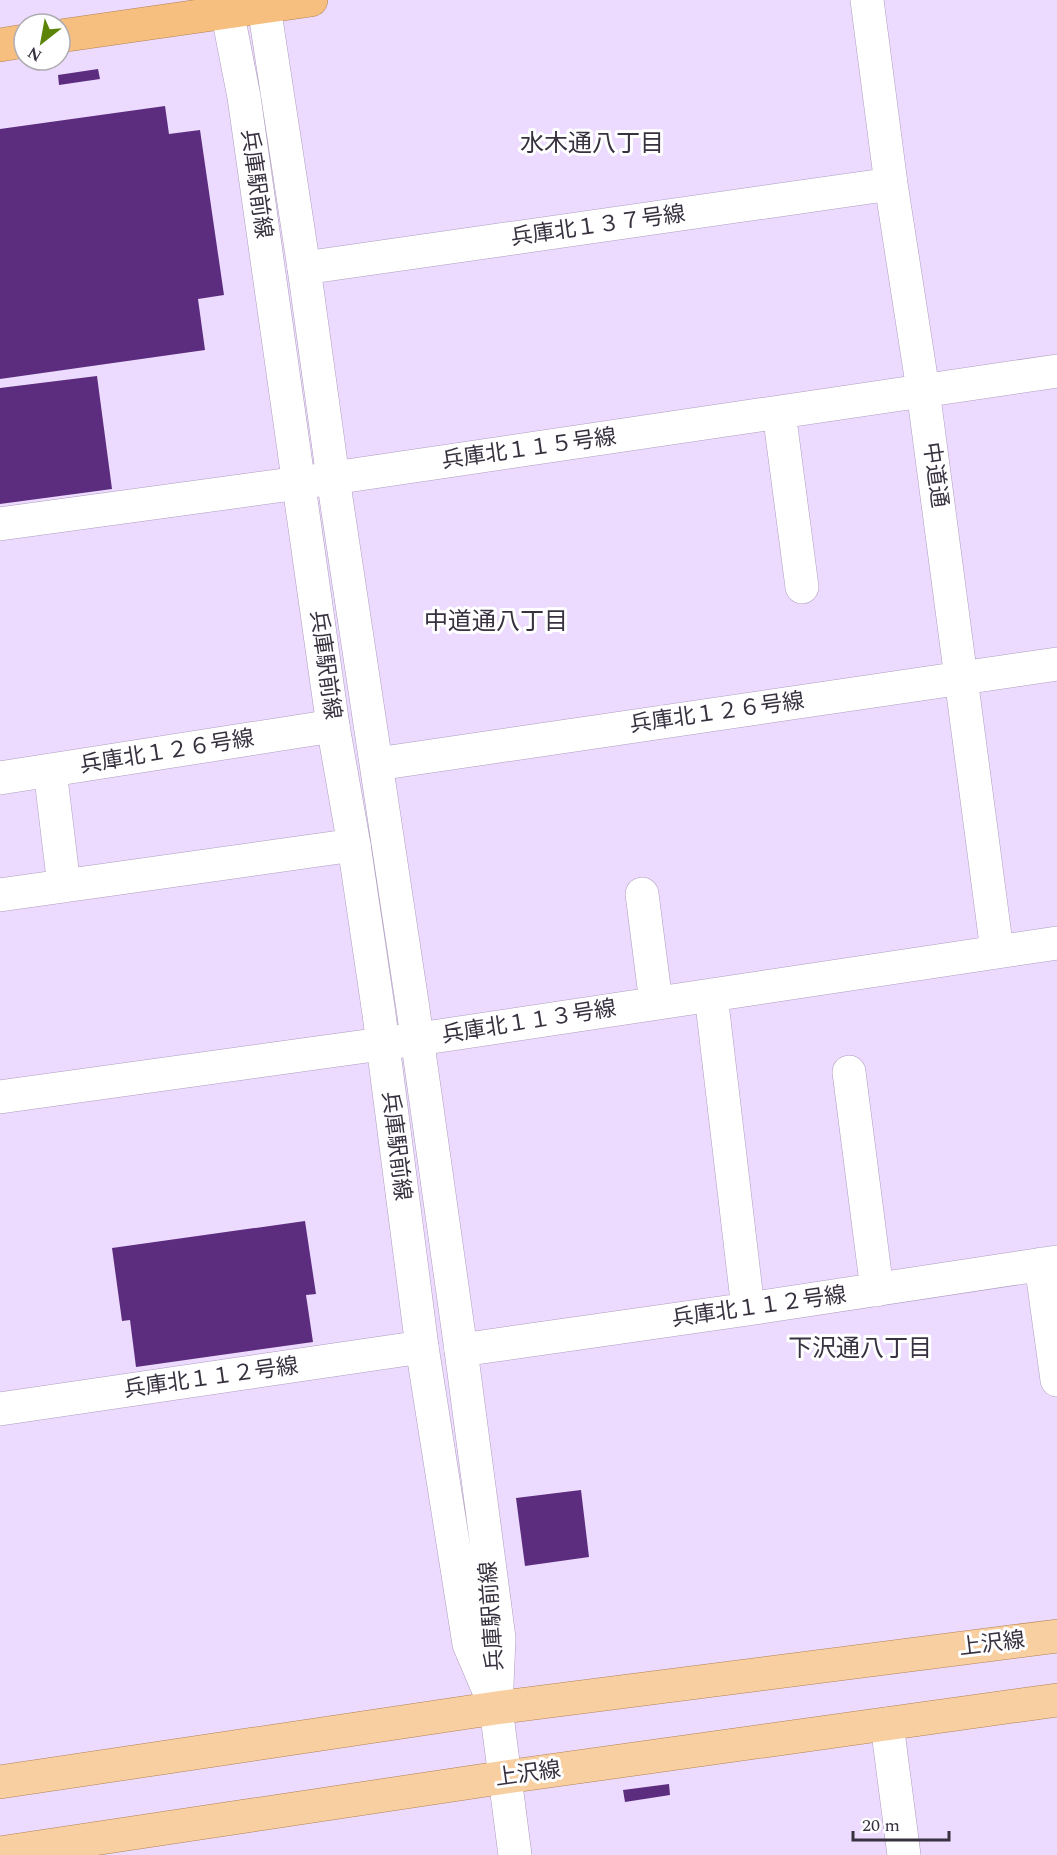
<svg xmlns="http://www.w3.org/2000/svg" width="1057" height="1855" font-family="Spectral,'Noto Sans JP',serif">
<rect width="100%" height="100%" fill="#ecdbfe"/>
<path fill="#5c2d7e" d="M 98,69 L 100,79 L 59,85 L 58,75 Z
M 165,106 L 169,134 L 200,130 L 224,295 L 198,299 L 205,350 L 0,379 L 0,129 Z
M 97,376 L 112,489 L 0,504 L 0,388 Z
M 305,1221 L 316,1294 L 306,1295 L 313,1342 L 136,1367 L 130,1320 L 122,1321 L 112,1248 Z
M 581,1490 L 589,1557 L 525,1566 L 516,1498 Z
M 669,1784 L 670,1795 L 625,1802 L 623,1790 Z"/>
<g fill="none" stroke-linecap="round" stroke-linejoin="round">
<g stroke="#ae9dbe" stroke-width="34">
<path id="minor" d="M 867,0 L 891,184 L 923,390 L 997,951
M 304,268 L 891,184
M 779,412 L 802,587
M 0,524 L 299,483 L 1057,371
M 377,764 L 1057,664
M 50,770 L 64,886
M 0,778 L 333,726
M 642,894 L 656,1003
M 0,895 L 354,845
M 711,995 L 748,1309
M 849,1072 L 877,1290
M 0,1097 L 439,1036 L 1057,943
M 1041,1264 L 1057,1380
M 461,1350 L 748,1309 L 1057,1262
M 0,1409 L 422,1347
M 887,1724 L 904,1855"/>
</g>
<g stroke="#ae9dbe" stroke-width="34">
<path id="tertiary" d="M 225,0 L 244,97 L 333,726 L 354,845 L 379,1014 L 422,1347 L 469,1644 L 492,1698
M 263,0 L 304,268 L 333,478 L 413,1009 L 461,1350 L 499,1638 L 496,1708 L 515,1855"/>
</g>
<g stroke="#b28354" stroke-width="34">
<path id="primary" d="M 0,1782 L 496,1708 L 1057,1636
M 0,1853 L 506,1777 L 1057,1700"/>
</g>
<g stroke="#b28354" stroke-width="34">
<path id="trunk" d="M 60,36 L 311,0
M 0,45 L 24,41"/>
</g>
<use href="#minor" stroke="#fff" stroke-width="33"/>
<use href="#tertiary" stroke="#fff" stroke-width="33"/>
<use href="#primary" stroke="#f8cfa0" stroke-width="33"/>
<use href="#trunk" stroke="#f6bf80" stroke-width="33"/>
</g>
<g text-anchor="middle" dominant-baseline="central" stroke-width="6" stroke-linejoin="round" paint-order="stroke">
<g font-size="22" fill="#38313f" stroke="#fff">
<text transform="translate(256 184) rotate(82)">兵庫駅前線</text>
<text transform="translate(598 226) rotate(-8)">兵庫北１３７号線</text>
<text transform="translate(529 449) rotate(-8)">兵庫北１１５号線</text>
<text transform="translate(935 475) rotate(82)">中道通</text>
<text transform="translate(325 665) rotate(82)">兵庫駅前線</text>
<text transform="translate(717 713) rotate(-8)">兵庫北１２６号線</text>
<text transform="translate(167 752) rotate(-9)">兵庫北１２６号線</text>
<text transform="translate(529 1022) rotate(-9)">兵庫北１１３号線</text>
<text transform="translate(396 1146) rotate(83)">兵庫駅前線</text>
<text transform="translate(759 1307) rotate(-8)">兵庫北１１２号線</text>
<text transform="translate(211 1378) rotate(-8)">兵庫北１１２号線</text>
<text transform="translate(492 1616) rotate(-94)">兵庫駅前線</text>
<text transform="translate(992 1644) rotate(-7)">上沢線</text>
<text transform="translate(528 1774) rotate(-8)">上沢線</text>
</g>
<g font-size="24" fill="#38313f" stroke="#fff">
<text x="592" y="144">水木通八丁目</text>
<text x="496" y="622">中道通八丁目</text>
<text x="860" y="1349">下沢通八丁目</text>
</g>
</g>
<g transform="translate(42 42) rotate(211)"><circle r="28" fill="#ffffff" stroke="#afadb2" stroke-width="1.5"/>
<path d="M0-4.5L10 22L0 15L-10 22Z" fill="#5c8408"/>
<text y="-9" font-size="16" font-weight="bold" text-anchor="middle" fill="#38313f">N</text>
</g>
<path d="M853 1831v9h96v-9" fill="none" stroke="#38313f" stroke-width="3"/>
<text x="862" y="1831" font-size="18" fill="#38313f" stroke="#ffffff" stroke-width="4.5" paint-order="stroke">20 m</text>
</svg>
